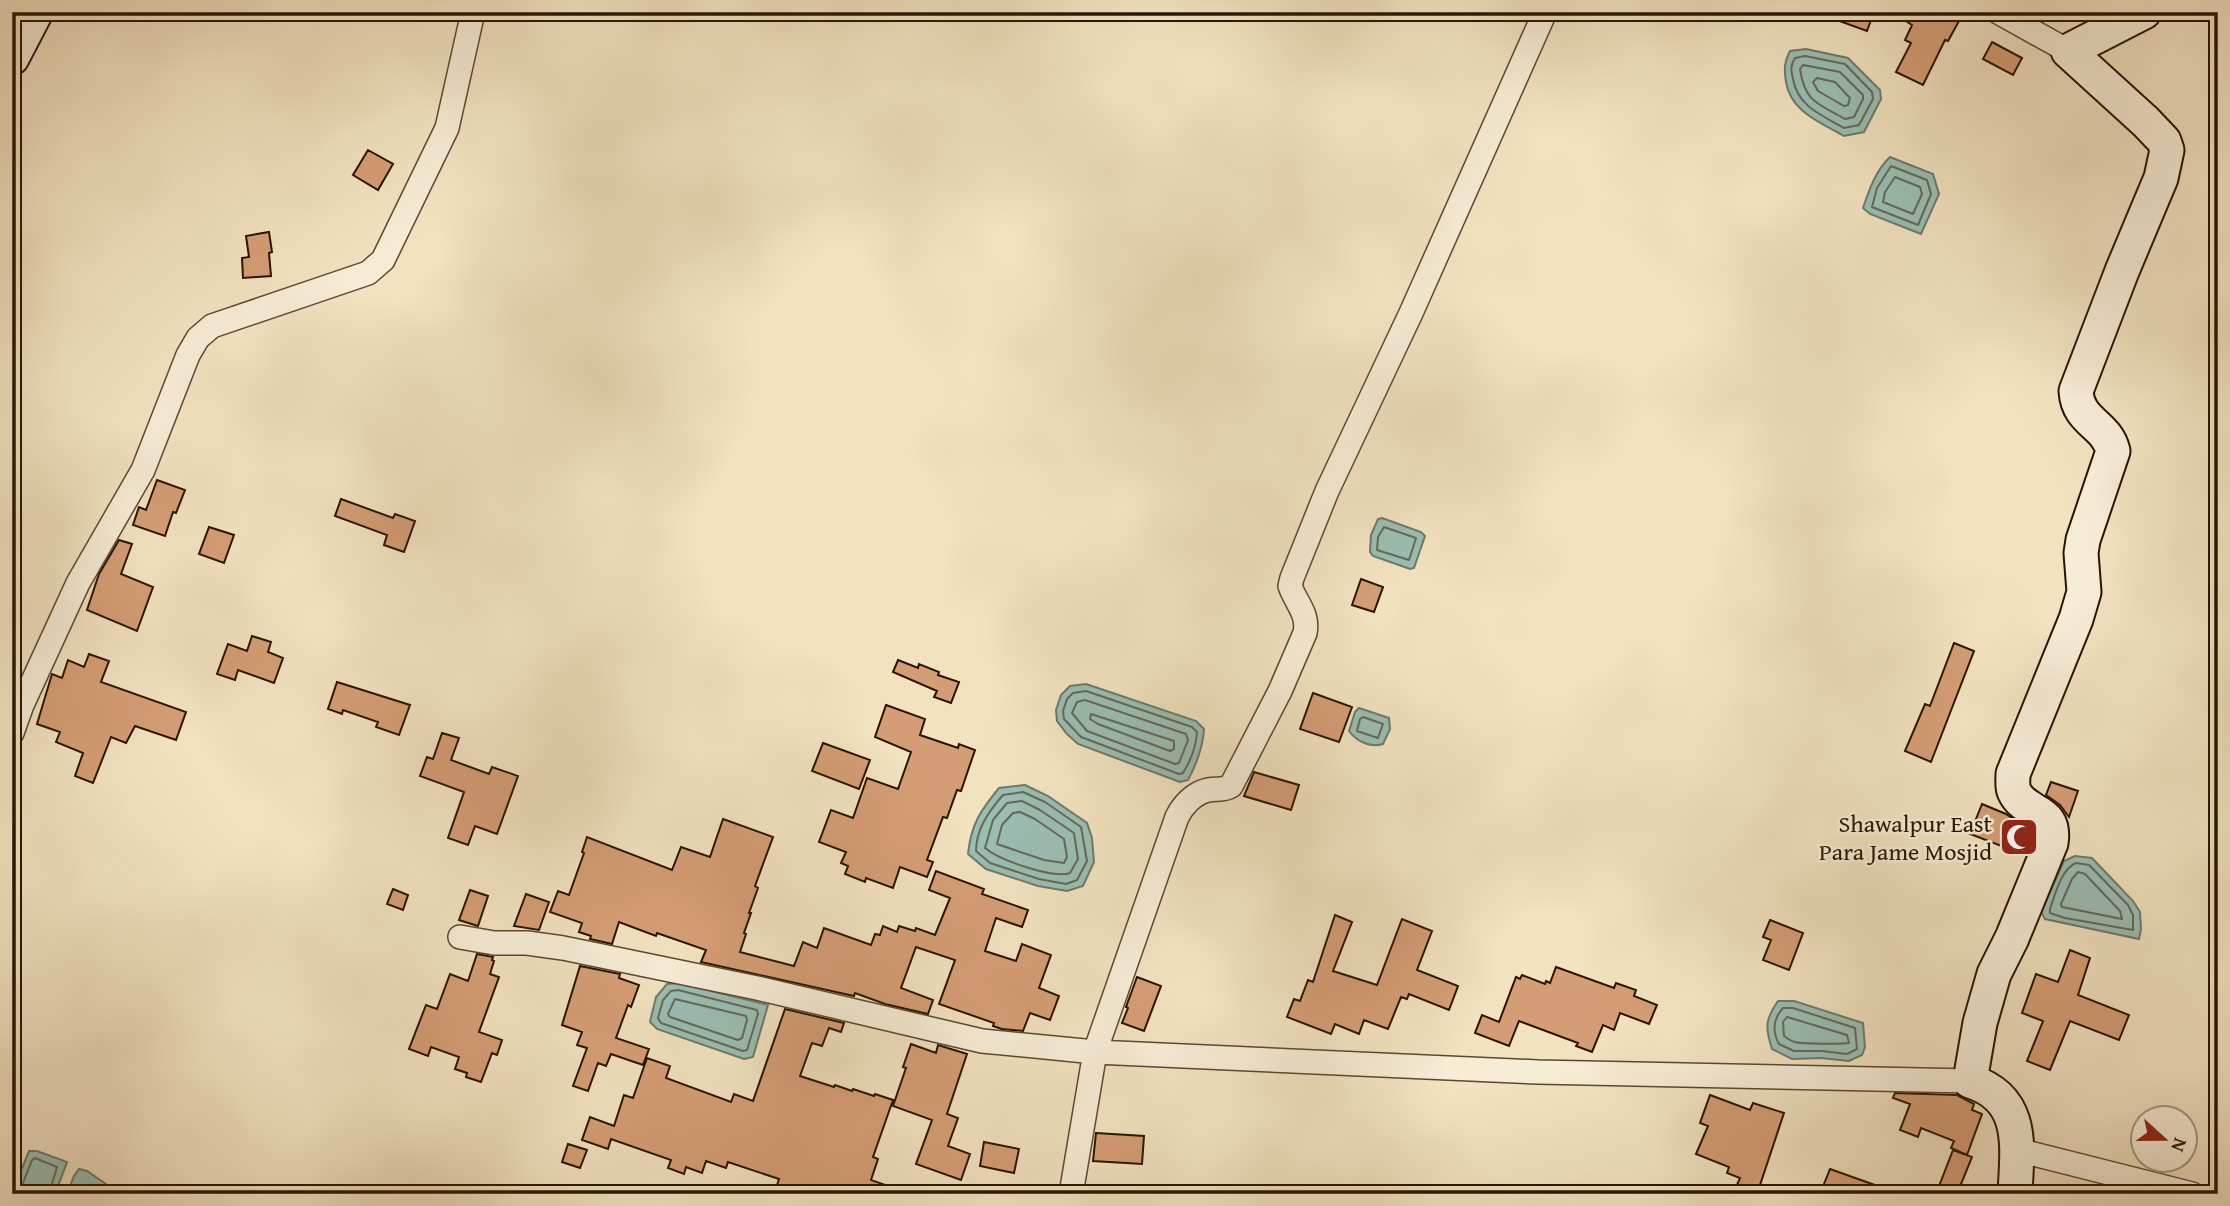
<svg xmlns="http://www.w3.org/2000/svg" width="2230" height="1206" font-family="'Gentium Book Plus',serif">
<rect width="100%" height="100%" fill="#f2e2c0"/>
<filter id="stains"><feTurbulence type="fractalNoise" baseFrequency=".00286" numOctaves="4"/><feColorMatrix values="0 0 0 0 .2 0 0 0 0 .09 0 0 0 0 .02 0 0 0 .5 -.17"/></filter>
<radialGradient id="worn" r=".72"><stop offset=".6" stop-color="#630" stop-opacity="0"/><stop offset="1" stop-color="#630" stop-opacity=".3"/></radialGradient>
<path fill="#9bbeb3" stroke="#6d7a6b" stroke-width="2" d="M 1806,49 L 1848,58 L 1880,90 L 1881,99 L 1864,132 L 1844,136 C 1820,122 1791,112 1786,82 C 1784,69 1784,63 1790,51 Z
M 1890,157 L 1933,174 L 1939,194 L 1921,234 L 1870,214 L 1863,208 C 1869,190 1876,170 1890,157 Z
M 1382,518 L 1421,532 L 1425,536 L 1414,568 L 1410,569 L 1373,556 L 1370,552 L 1371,535 L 1378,519 Z
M 1086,684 L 1196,721 L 1204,729 C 1203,748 1197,763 1188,780 L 1180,782 L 1078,744 L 1067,734 L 1057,721 L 1056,710 L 1061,695 L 1070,686 Z
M 1359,708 L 1389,718 L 1390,729 L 1383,744 C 1370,748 1356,741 1349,731 L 1355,712 Z
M 1025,785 L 1048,796 L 1087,823 L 1092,838 L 1094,862 L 1083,886 L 1067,891 L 1038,886 L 986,869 L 968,854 C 971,824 981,810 999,788 Z
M 2075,856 L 2092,858 L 2133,901 L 2140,912 L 2141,929 L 2139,939 L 2045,919 L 2041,912 L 2064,861 Z
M 679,983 L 768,1005 L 753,1057 L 744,1059 L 657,1029 L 650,1022 L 656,997 L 667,984 Z
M 1778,1001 L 1794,1001 L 1863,1023 L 1865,1047 L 1862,1055 L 1849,1061 L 1821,1058 L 1792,1059 L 1772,1049 C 1765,1027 1765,1020 1778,1001 Z
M 29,1151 L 37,1151 L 67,1162 L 55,1194 L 14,1194 L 16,1183 Z
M 79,1169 L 87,1171 L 106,1184 L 107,1194 L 67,1194 L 74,1176 Z"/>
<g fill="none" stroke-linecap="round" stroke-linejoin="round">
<path stroke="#62695a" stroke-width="2" d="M 1805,56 L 1845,64 L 1872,92 L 1873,99 L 1859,125 L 1844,128 C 1822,115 1798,107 1793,79 C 1791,70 1790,66 1795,58 Z
M 1803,65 L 1840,72 L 1863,95 L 1863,99 L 1854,117 L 1845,119 C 1818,103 1805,103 1800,69 Z
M 1817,78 L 1835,82 L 1850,98 L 1848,105 L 1844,106 L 1818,91 L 1813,82 Z
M 1891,166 L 1927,180 L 1931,194 L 1918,225 L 1872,207 L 1877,188 Z
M 1895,177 L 1920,187 L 1922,194 L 1913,214 L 1883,202 L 1885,192 Z
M 1384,527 L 1416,538 L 1409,560 L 1377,550 L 1378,537 Z
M 1086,691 L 1192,727 L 1197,732 C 1196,748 1191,760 1183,773 L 1179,774 L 1081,737 L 1064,719 L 1063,711 L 1067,699 L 1073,693 Z
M 1085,700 L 1186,734 L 1188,740 L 1179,763 L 1175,764 L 1087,731 L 1072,713 L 1077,702 Z
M 1091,714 L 1174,741 L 1174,749 L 1170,751 L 1098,724 L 1090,719 Z
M 1363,717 L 1383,724 L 1378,738 L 1357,731 L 1360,719 Z
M 1023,792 L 1045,802 L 1081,827 L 1087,861 L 1077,880 L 1066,884 L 1039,879 L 990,863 L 976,851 C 976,829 989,811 1003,795 Z
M 1022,801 L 1040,810 L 1074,833 L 1078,859 L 1070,873 C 1053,879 999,860 985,848 L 993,820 L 1007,803 Z
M 1020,812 L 1035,819 L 1064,839 L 1067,857 L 1064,863 L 1044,860 L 997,844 L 1002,825 L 1013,813 Z
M 2076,863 L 2089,865 L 2128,905 L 2133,915 L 2133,930 L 2065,918 L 2050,913 L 2050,909 C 2055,895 2061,869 2076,863 Z
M 2078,872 L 2085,874 L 2120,911 L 2122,919 L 2062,907 L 2061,904 L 2072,879 Z
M 678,990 L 757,1010 L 758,1014 L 747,1050 L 743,1051 L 661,1023 L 658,1018 L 663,1000 L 671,991 Z
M 675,999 L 746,1016 L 747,1020 L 742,1038 L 738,1040 L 670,1017 L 668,1014 Z
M 1783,1008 L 1793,1008 L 1855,1028 L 1857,1049 L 1847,1054 L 1822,1051 L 1794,1051 L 1779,1044 C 1772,1031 1773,1019 1783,1008 Z
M 1787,1017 L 1847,1035 L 1849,1043 C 1845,1044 1800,1044 1795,1042 C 1790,1041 1787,1038 1784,1036 L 1783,1022 Z
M 12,1192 L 21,1188 L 32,1160 L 35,1158 L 57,1167 L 49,1194"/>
</g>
<path fill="#d59d75" stroke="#291400" stroke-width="2" d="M 1821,12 L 1874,12 L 1867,31 L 1820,14 Z
M 1892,12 L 1964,12 L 1948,41 L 1945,40 L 1923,85 L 1896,72 L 1911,43 L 1905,40 L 1912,25 Z
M 1992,42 L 2022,58 L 2013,75 L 1983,59 Z
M 368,150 L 393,164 L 378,190 L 353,175 Z
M 269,232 L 272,252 L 269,253 L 271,276 L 243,278 L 242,258 L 249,257 L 246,236 Z
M 157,480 L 185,490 L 176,513 L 173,512 L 165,536 L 133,525 L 139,507 L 146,510 Z
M 341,499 L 393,518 L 395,514 L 415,521 L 404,552 L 384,545 L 387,535 L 335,516 Z
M 209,527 L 234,535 L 224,563 L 199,554 Z
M 119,540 L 132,544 L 121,574 L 153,587 L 137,631 L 87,610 L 99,574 Z
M 1361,579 L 1383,587 L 1374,612 L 1352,605 Z
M 252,636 L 271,642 L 268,652 L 283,658 L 274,683 L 238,670 L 235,680 L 217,674 L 228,644 L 247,651 Z
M 1954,643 L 1974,651 L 1931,762 L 1905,751 L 1925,704 L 1930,706 Z
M 89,654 L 109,661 L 101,682 L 186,712 L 176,740 L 135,726 L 126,743 L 111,737 L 93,783 L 75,776 L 83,753 L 56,742 L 60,732 L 37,724 L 52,674 L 62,678 L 68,660 L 84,667 Z
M 898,660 L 918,668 L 919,664 L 939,672 L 938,675 L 959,682 L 951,703 L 934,697 L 937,691 L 893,672 Z
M 337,682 L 410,705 L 399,735 L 376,727 L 378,722 L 343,710 L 342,714 L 328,709 Z
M 1313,693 L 1352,707 L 1339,742 L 1300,729 Z
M 886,705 L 925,719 L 920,735 L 958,748 L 959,744 L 975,750 L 961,791 L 957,790 L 947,818 L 943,817 L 927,860 L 933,862 L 927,877 L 900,867 L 893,888 L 866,878 L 865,882 L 845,874 L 848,866 L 841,863 L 846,852 L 819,842 L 831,810 L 853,818 L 867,778 L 898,789 L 911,752 L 875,737 Z
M 442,733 L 459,738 L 451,760 L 489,774 L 492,767 L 518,776 L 497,834 L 475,826 L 468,845 L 448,838 L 464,792 L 420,776 L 427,757 L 433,759 Z
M 823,743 L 870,760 L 859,789 L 812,771 Z
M 1254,772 L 1299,785 L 1291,810 L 1244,796 Z
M 2051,782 L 2078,791 L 2069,817 L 2060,805 L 2046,795 Z
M 1982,804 L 2006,814 L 2031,831 L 2032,839 L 2025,855 L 1970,834 Z
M 723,819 L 773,837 L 755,886 L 758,888 L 749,913 L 751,913 L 744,933 L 746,934 L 740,952 L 794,966 L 803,942 L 817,948 L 824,928 L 871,945 L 875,934 L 880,935 L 883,926 L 897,932 L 899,926 L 915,931 L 916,928 L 935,935 L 950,898 L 929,890 L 936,871 L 984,889 L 982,894 L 1028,910 L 1022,927 L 996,918 L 985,951 L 1016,961 L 1022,944 L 1051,955 L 1039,988 L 1059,996 L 1050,1020 L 1030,1013 L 1023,1031 L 1002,1029 L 993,1026 L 994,1023 L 939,1004 L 955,960 L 916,947 L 901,988 L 933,1000 L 928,1014 L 885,1004 L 855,993 L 854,996 L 701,962 L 706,950 L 657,933 L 656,936 L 619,922 L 612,944 L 590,939 L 591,936 L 579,932 L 582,923 L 550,912 L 558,891 L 569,895 L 584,853 L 582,852 L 587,837 L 672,870 L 681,847 L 710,857 Z
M 393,889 L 408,895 L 403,910 L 387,904 Z
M 470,890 L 488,896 L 478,926 L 459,920 Z
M 526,894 L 549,902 L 539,930 L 514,926 Z
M 1335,915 L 1352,922 L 1333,971 L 1377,985 L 1402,919 L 1432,931 L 1417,970 L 1458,986 L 1449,1010 L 1409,994 L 1407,999 L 1401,997 L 1388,1029 L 1364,1020 L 1359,1034 L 1335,1024 L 1331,1034 L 1287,1017 L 1294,999 L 1300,1001 L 1308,980 L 1313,982 Z
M 1770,920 L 1803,933 L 1789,970 L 1763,960 L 1771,940 L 1763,937 Z
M 2070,950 L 2090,958 L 2078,995 L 2129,1015 L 2119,1040 L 2070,1021 L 2050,1070 L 2027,1061 L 2043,1021 L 2022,1013 L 2036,974 L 2058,982 Z
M 477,954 L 493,957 L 492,960 L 494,961 L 490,974 L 499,977 L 479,1032 L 502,1040 L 497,1055 L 492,1053 L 481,1082 L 466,1077 L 467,1073 L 455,1069 L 459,1057 L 431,1047 L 428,1056 L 409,1049 L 426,1005 L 437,1009 L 450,974 L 468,981 Z
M 580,966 L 620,974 L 619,978 L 639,985 L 631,1007 L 628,1005 L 616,1038 L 649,1049 L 643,1065 L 611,1054 L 606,1066 L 598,1063 L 588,1091 L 573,1086 L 587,1048 L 577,1045 L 582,1032 L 562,1025 Z
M 1556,967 L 1614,988 L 1616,983 L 1636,990 L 1634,996 L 1657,1005 L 1649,1024 L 1620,1013 L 1614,1030 L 1603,1025 L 1592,1052 L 1576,1046 L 1578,1043 L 1519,1021 L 1509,1046 L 1475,1033 L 1482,1015 L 1499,1022 L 1516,977 L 1520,979 L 1522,975 L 1545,984 L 1546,981 L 1550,983 Z
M 1137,977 L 1161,986 L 1144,1031 L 1122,1023 L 1128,1008 L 1126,1007 Z
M 785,1009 L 844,1023 L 841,1032 L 829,1028 L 822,1046 L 812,1043 L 800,1076 L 834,1087 L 835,1085 L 852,1091 L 853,1089 L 874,1096 L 875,1094 L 893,1100 L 873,1157 L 878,1159 L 871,1180 L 905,1192 L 904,1194 L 831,1194 L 807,1185 L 803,1194 L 774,1194 L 779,1179 L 728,1162 L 726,1168 L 706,1161 L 702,1173 L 686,1167 L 684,1174 L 668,1168 L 671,1160 L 611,1139 L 608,1149 L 582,1140 L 590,1117 L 614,1126 L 624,1095 L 633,1098 L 647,1058 L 670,1066 L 666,1078 L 731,1102 L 734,1094 L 753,1101 Z
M 911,1044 L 936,1053 L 938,1045 L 967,1054 L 947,1114 L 958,1118 L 948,1146 L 970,1154 L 961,1180 L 916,1164 L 932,1120 L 893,1106 L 906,1068 L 903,1067 Z
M 1895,1093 L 1957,1095 L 1974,1104 L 1972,1110 L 1982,1114 L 1967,1155 L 1951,1148 L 1954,1141 L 1921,1128 L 1918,1137 L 1900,1130 L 1910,1104 L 1893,1098 Z
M 1710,1095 L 1750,1110 L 1753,1103 L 1784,1113 L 1757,1194 L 1733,1194 L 1740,1178 L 1727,1173 L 1729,1167 L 1696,1154 L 1708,1126 L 1700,1123 Z
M 1096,1133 L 1144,1136 L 1142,1164 L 1093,1161 Z
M 984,1142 L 1019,1149 L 1014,1173 L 980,1166 Z
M 568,1144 L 587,1150 L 580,1168 L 562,1162 Z
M 1953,1150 L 1972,1157 L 1957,1194 L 1936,1194 Z
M 1830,1169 L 1889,1190 L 1889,1194 L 1820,1194 Z"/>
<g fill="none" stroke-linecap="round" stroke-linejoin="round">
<g stroke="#5b4830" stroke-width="26">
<path id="street" d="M 1998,12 L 2068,51
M 12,733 L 22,705 L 78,583 L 143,470 L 188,355 L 198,338 L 212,326 L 368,273 L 383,260 L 447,128 L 473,12
M 460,937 L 494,943 L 527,943 L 563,948 L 757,988 L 982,1041 L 1095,1052 L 1538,1072 L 1970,1081
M 2018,1150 L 2192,1194
M 1071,1194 L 1095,1052 L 1177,817 C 1183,805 1194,793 1208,790 C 1217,788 1223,791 1231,786 L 1280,691 L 1305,633 C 1309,614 1296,603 1290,586 L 1292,578 L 1327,491 L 1411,313 L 1545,12"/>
</g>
<g stroke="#291400" stroke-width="37">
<path id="secondary" d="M 12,58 L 36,12
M 2015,1194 C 2017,1147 2026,1099 1970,1081 L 1980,1023 L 1994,974 L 2012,938 L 2051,843 C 2057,807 2025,816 2014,791 C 2012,787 2013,779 2013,774 L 2076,619 L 2084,592 L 2081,553 L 2083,540 L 2113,451 C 2106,423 2078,423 2076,391 L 2122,271 L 2161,178 L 2167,150 L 2164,141 L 2146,122 L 2068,51 L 2144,12"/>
</g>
<use href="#street" stroke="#f7ecd6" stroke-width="23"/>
<use href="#secondary" stroke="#f7ecd6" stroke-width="33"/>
</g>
<defs>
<g id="mosque-square" transform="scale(2.0125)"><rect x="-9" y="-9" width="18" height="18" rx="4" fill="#8f2418" stroke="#f7ecd6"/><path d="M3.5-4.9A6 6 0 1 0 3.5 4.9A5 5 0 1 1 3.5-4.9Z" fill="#fff"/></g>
</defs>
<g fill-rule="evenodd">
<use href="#mosque-square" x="2019" y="837"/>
</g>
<g text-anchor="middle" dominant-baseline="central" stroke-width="5" stroke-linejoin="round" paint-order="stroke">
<g font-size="24" fill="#291400" stroke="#f7ecd6" text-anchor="end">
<text x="1992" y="823">Shawalpur East<tspan x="1992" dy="28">Para Jame Mosjid</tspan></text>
</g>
</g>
<rect width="2230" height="1206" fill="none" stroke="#f2e2c0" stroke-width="42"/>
<rect x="14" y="14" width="2202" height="1178" fill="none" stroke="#291400" stroke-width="3.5"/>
<rect x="21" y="21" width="2188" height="1164" fill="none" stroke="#291400" stroke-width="2"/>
<g transform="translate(2164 1139) rotate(111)"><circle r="33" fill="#f7ecd6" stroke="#a59680" stroke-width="2"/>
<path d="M0-5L12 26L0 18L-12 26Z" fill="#8f2418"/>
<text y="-10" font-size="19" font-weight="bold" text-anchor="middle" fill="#291400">N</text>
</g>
<rect width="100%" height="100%" filter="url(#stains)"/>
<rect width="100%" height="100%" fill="url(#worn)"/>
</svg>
